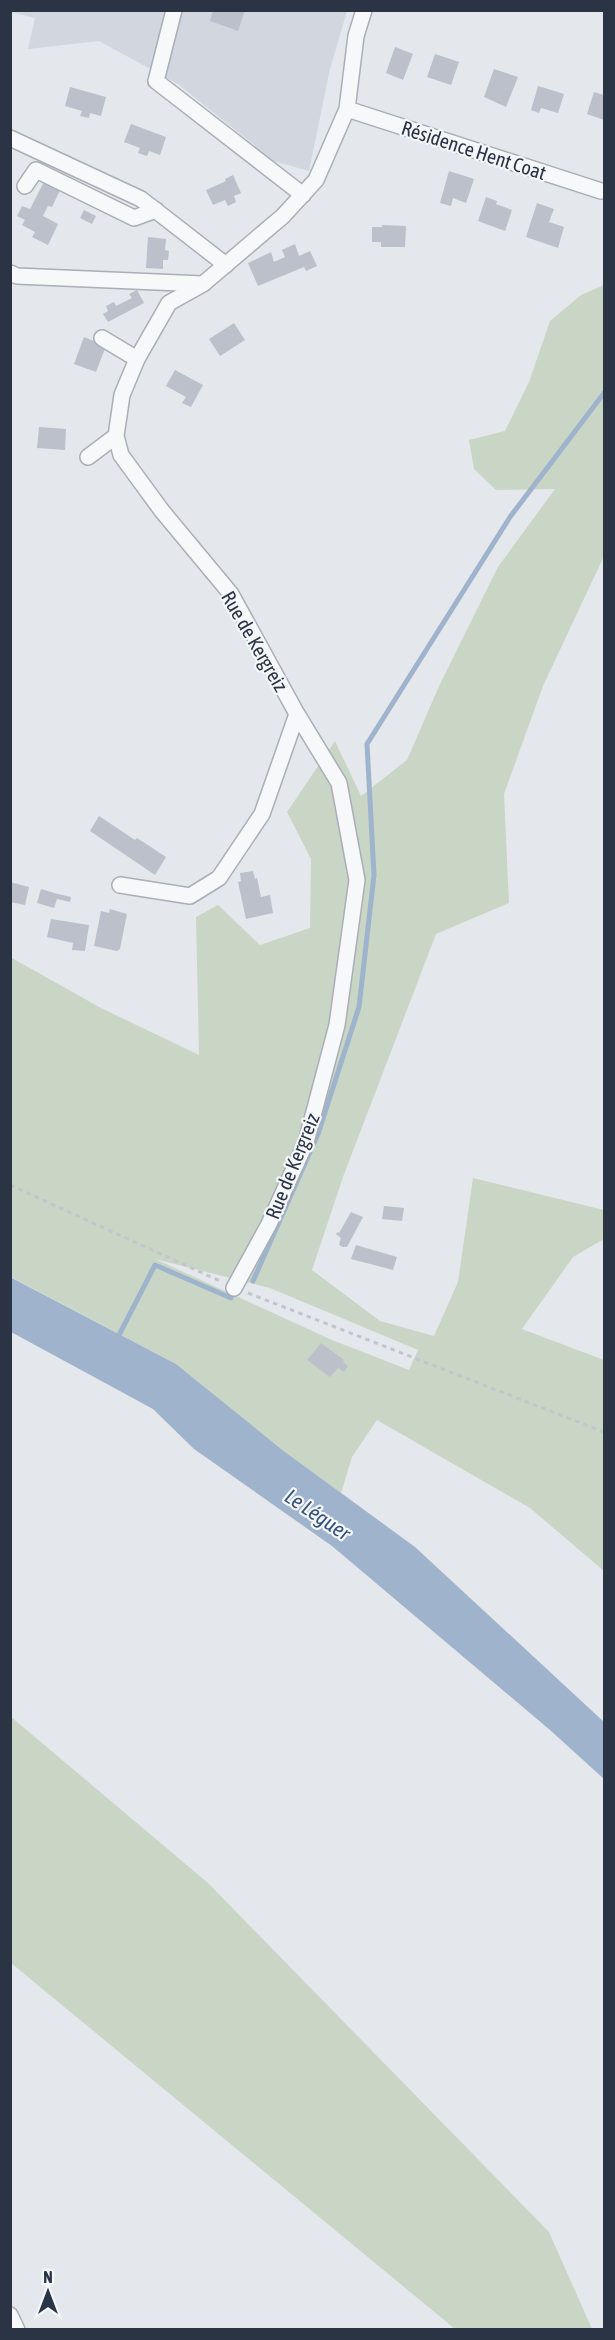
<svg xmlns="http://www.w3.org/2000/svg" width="615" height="2340" font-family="'Asap Condensed',sans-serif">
<rect width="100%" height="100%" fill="#e4e7ec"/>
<path fill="#d2d6de" d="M 11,10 L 347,11 L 330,69 L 309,171 L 274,161 L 178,84 L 99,41 L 28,49 L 35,18 L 11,12 Z"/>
<path fill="#c9d6c5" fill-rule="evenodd" d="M 604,285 L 604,556 L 543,686 L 504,794 L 509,903 L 436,934 L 343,1177 L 312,1270 L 380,1321 L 434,1336 L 458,1282 L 473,1178 L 604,1210 L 604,1239 L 573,1257 L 522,1329 L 604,1360 L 604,1571 L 530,1508 L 377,1420 L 352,1457 L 341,1493 L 285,1452 L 176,1364 L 11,1277 L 10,957 L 101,1008 L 199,1055 L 196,917 L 218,905 L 260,945 L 310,928 L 311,859 L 287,812 L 335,741 L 361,796 L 407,760 L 440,684 L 498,567 L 555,489 L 496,490 L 474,469 L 469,440 L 505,431 L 529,382 L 550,321 L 581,295 ZM 155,1259 L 270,1288 L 418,1350 L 409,1370 L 332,1340 Z
M 10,1716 L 208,1883 L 549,2232 L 592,2329 L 455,2329 L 11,1963 Z"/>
<path fill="#9fb4cc" d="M 10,1277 L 176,1364 L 285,1452 L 415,1547 L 604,1722 L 604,1779 L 550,1730 L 332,1546 L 194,1449 L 153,1409 L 11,1332 Z"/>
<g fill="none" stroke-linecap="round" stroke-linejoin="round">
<path stroke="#9fb4cc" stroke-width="5" d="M 253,1281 L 318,1134 L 359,1007 L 374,875 L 367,744 L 510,517 L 604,393
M 117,1339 L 155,1265 L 231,1298"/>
</g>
<path fill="#bbc0ca" d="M 213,10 L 245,10 L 238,31 L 210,21 Z
M 395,47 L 413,54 L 403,80 L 386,73 Z
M 435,54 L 459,62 L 451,85 L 427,77 Z
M 494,69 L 518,77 L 506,107 L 484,97 Z
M 538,86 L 564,94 L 558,113 L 541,108 L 539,113 L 531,110 Z
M 70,87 L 106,97 L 101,116 L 90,113 L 89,118 L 80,116 L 82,111 L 65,106 Z
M 594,92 L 604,95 L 604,120 L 587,114 Z
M 131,124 L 166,137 L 160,155 L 149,151 L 147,156 L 138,153 L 140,148 L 124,142 Z
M 449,171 L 474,179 L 466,203 L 453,198 L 451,206 L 440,203 Z
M 233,175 L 241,193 L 234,196 L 236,202 L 228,206 L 225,200 L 213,205 L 206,190 L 226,181 L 225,179 Z
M 45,180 L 61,188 L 52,207 L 48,206 L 43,216 L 58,224 L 48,245 L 32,237 L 35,232 L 22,225 L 25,220 L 17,216 L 22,206 L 30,209 Z
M 486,197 L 497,201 L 496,204 L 512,210 L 505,231 L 478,221 Z
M 537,203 L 554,209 L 549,222 L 564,227 L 558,248 L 526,237 Z
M 84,210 L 96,216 L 92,224 L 80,218 Z
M 382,225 L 406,226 L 405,247 L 381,247 L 381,242 L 372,242 L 372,227 L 382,227 Z
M 148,237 L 166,239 L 165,250 L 169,251 L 168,260 L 163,260 L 163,269 L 146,268 Z
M 295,244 L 299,256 L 310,251 L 317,266 L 306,271 L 304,267 L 258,286 L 248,263 L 271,252 L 274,262 L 285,257 L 282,250 Z
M 137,290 L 144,303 L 108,322 L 103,314 L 108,311 L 106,306 L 114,302 L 116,306 L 132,298 L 129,294 Z
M 234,323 L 245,340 L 220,356 L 209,339 Z
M 84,337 L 106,346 L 96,372 L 74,364 Z
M 175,370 L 203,385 L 191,407 L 182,403 L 186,397 L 166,386 Z
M 39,427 L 66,429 L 65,450 L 37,448 Z
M 99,816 L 135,840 L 137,838 L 166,857 L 155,875 L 90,831 Z
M 253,871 L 255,879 L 257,878 L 261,897 L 270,895 L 273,913 L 246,919 L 238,882 L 241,881 L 240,873 Z
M 10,882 L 29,887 L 25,905 L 10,902 Z
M 41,889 L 58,894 L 71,897 L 70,902 L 57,899 L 54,908 L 37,903 Z
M 110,909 L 127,914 L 120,949 L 117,951 L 94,946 L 101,911 L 109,913 Z
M 51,919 L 89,925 L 85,951 L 72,950 L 73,943 L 47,937 Z
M 384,1206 L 404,1208 L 402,1221 L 382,1219 Z
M 351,1212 L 363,1217 L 347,1247 L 343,1247 L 339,1245 L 341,1238 L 336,1234 L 338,1232 L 339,1233 Z
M 356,1245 L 397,1257 L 393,1270 L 351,1259 Z
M 321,1343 L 344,1360 L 343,1362 L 348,1366 L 344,1372 L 338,1368 L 330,1377 L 307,1360 Z"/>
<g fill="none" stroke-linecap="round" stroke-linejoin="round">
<g stroke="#a9aeb7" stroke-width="18">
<path id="street" d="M 174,10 L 156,81 L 303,195
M 347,109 L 601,191
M 10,138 L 141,199 L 226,265
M 25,186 L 36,170 L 134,218 L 156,210
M 10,273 L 17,276 L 203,284
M 102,338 L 137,359
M 88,457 L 116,436
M 120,885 L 190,896 L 219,878 L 262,814 L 297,714
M 234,1288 L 269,1224 L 306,1142 L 337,1025 L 357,880 L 339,783 L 297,714 L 231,594 L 162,511 L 121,455 L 116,436 L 122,395 L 137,359 L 169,303 L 203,284 L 283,216 L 316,180 L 347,109 L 356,36 L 364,10
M 10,2315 L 17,2330"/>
</g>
<path stroke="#c2c5cb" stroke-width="3" stroke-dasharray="4.5 4.5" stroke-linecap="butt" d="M 10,1185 L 220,1281
M 248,1293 L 604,1432"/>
<use href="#street" stroke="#f7f8fa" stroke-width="15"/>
</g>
<g text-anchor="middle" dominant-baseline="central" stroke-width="4.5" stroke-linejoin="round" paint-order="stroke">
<g font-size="20" fill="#2b3445" stroke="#f4f6f9">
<text transform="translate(474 150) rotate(18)">Résidence Hent Coat</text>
<text transform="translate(255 641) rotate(60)">Rue de Kergreiz</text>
<text transform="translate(292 1166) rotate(-68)">Rue de Kergreiz</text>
</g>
<g font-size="21" font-style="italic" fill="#34527a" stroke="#f4f6f9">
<text transform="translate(318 1514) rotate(34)">Le Léguer</text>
</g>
</g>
<rect width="615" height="2340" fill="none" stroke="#2b3445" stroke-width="24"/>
<g transform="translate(48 2292)" stroke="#f4f6f9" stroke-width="4.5" paint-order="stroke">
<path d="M0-4.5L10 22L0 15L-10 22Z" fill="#2b3445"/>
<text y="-9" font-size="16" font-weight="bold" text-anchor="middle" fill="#2b3445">N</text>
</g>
</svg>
